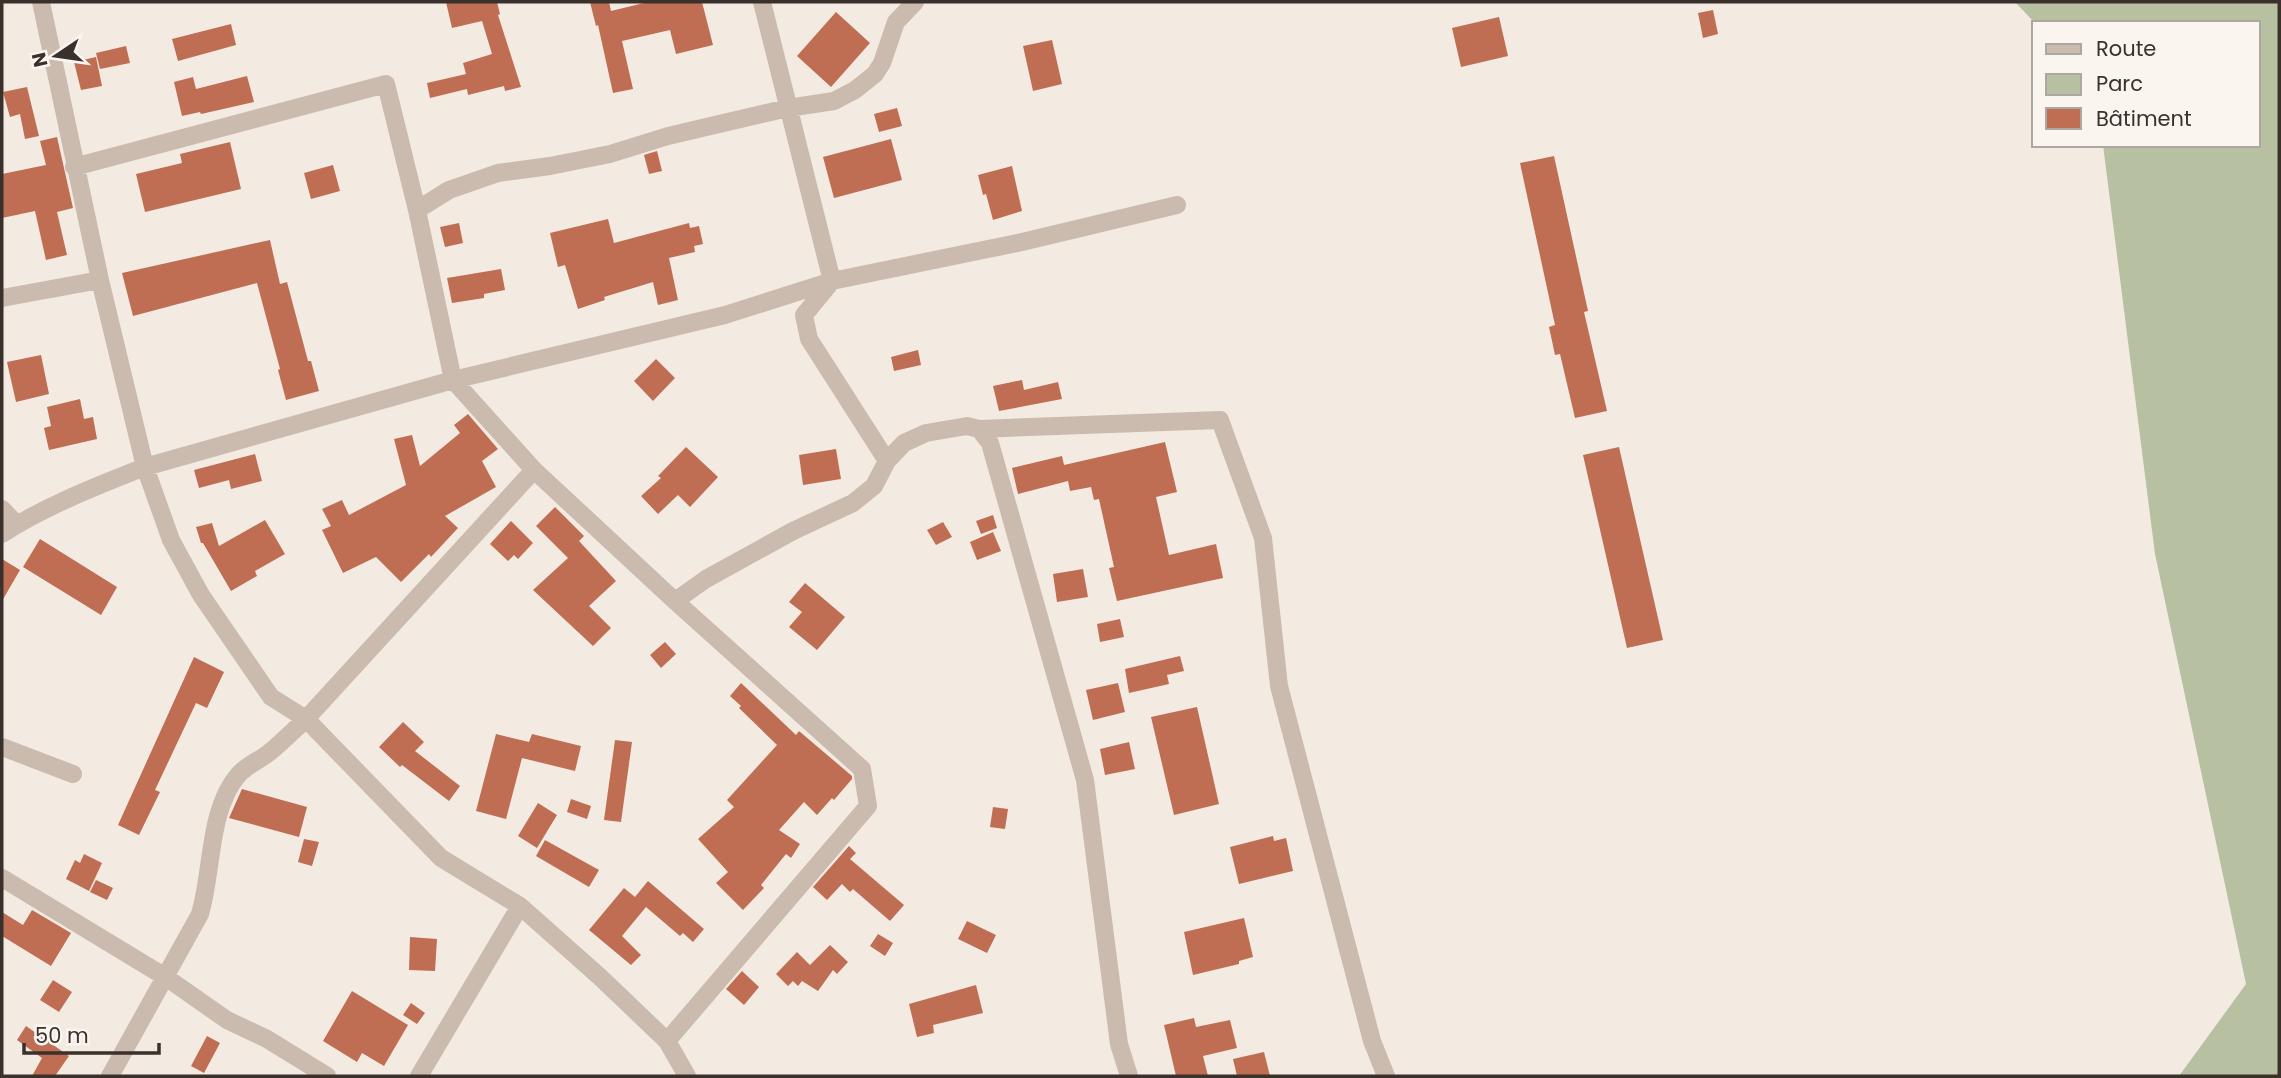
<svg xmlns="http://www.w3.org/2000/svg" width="2281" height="1078" font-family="Poppins,sans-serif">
<rect width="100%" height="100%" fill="#f3ebe2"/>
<path fill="#b7c1a2" d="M 2015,2 L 2279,2 L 2279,1076 L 2179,1076 L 2246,984 L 2155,554 L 2103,145 L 2258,145 L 2258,23 L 2035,23 Z"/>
<path fill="#bf6d53" d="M 446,2 L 497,2 L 500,14 L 498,15 L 521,87 L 505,91 L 504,86 L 468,95 L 467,89 L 430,98 L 427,83 L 466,74 L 463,63 L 492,54 L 482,21 L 452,28 Z
M 590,2 L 609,2 L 611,11 L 648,2 L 702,2 L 713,45 L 676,54 L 670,30 L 622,41 L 633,89 L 613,93 L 598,25 L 596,26 Z
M 1713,10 L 1718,34 L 1703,38 L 1698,13 Z
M 836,12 L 870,43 L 831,87 L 797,56 Z
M 1499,17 L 1508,56 L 1461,67 L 1452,28 Z
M 231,24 L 236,45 L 178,61 L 172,39 Z
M 1052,40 L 1062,84 L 1033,91 L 1023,46 Z
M 126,46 L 130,63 L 100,69 L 96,53 Z
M 96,57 L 102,86 L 81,90 L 74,62 Z
M 247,76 L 254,102 L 201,114 L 200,112 L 182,116 L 174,82 L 193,77 L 196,89 Z
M 27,87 L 39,136 L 25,139 L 20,114 L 10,117 L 3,92 Z
M 897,108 L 902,126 L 879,132 L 874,114 Z
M 57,137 L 73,208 L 57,212 L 67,255 L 46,260 L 35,211 L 2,218 L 2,174 L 46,165 L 40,141 Z
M 891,139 L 902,180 L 834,198 L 823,157 Z
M 230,142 L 241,189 L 145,212 L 136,174 L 182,163 L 180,154 Z
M 657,151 L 662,171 L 649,174 L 644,155 Z
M 1554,156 L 1588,311 L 1584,312 L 1607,411 L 1575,418 L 1560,354 L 1555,355 L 1549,327 L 1555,325 L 1520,163 Z
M 333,165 L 340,191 L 311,199 L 304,173 Z
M 1012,166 L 1022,211 L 993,220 L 986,194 L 983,195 L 978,175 Z
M 608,219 L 614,243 L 689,223 L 690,228 L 699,226 L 703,244 L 694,246 L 695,252 L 669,258 L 678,300 L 658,305 L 653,282 L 604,297 L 605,300 L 578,309 L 565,265 L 558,267 L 550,233 Z
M 459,223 L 463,243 L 445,247 L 440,227 Z
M 270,240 L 280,284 L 287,282 L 308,361 L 311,361 L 319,391 L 286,400 L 278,370 L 280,369 L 257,283 L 133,316 L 122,273 Z
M 501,269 L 505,290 L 484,294 L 484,298 L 452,303 L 447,278 Z
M 918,350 L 921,365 L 894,371 L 891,357 Z
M 41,355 L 49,394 L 16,402 L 7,362 Z
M 656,359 L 675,378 L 653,401 L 634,381 Z
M 1022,380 L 1024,390 L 1058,382 L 1062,399 L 999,411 L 993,386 Z
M 80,399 L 84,419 L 93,417 L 97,439 L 49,450 L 44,428 L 51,426 L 47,407 Z
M 468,414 L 498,449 L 482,461 L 496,487 L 445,516 L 458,528 L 431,557 L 429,554 L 401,582 L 376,557 L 343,573 L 322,530 L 331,526 L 322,509 L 342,500 L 349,515 L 406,485 L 394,439 L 412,435 L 420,466 L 460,433 L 454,425 Z
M 1165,442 L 1177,492 L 1156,497 L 1169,555 L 1216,544 L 1223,578 L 1117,601 L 1109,568 L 1114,567 L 1099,499 L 1094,500 L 1091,487 L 1070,491 L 1068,481 L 1018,494 L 1012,468 L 1062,456 L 1064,465 Z
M 686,447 L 718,477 L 690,507 L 678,495 L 658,514 L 641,496 L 661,478 L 658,476 Z
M 1619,447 L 1663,640 L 1627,648 L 1583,455 Z
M 836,449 L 841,479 L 803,485 L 799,455 Z
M 255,454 L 262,481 L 231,489 L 229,480 L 199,488 L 194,470 Z
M 555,507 L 584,536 L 579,541 L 616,581 L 589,606 L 611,628 L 593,646 L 533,590 L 568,558 L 536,526 Z
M 993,515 L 997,528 L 981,534 L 976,521 Z
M 265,520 L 285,554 L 255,571 L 257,576 L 231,591 L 203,543 L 201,543 L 196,527 L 212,523 L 219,546 Z
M 511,521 L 533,543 L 518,559 L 514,555 L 508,561 L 490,544 Z
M 943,522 L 952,537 L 936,545 L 927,530 Z
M 993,532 L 1001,551 L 977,560 L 970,542 Z
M 40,539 L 117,587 L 101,615 L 23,567 Z
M 2,559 L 20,570 L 2,601 Z
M 1083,569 L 1088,597 L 1057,602 L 1053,574 Z
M 805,583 L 845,617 L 817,650 L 789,627 L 802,612 L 789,602 Z
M 1120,619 L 1124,637 L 1100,642 L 1097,624 Z
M 665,642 L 676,654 L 661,668 L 650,655 Z
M 1180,656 L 1184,671 L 1167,675 L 1169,684 L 1129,693 L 1125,669 Z
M 194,657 L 224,672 L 207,708 L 196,703 L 155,790 L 160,792 L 139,835 L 118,825 Z
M 741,683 L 796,735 L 799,731 L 852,776 L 852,779 L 834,800 L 832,798 L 817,815 L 804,802 L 779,830 L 800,844 L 791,858 L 786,854 L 761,885 L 764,888 L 743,910 L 716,883 L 728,872 L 698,839 L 734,807 L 727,800 L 777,745 L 739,708 L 741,706 L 730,696 Z
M 1118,683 L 1125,712 L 1093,720 L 1086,690 Z
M 1197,707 L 1219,804 L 1174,815 L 1151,717 Z
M 403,722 L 424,742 L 415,751 L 460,786 L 449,801 L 402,765 L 400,767 L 379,747 Z
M 496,734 L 529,742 L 532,734 L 581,746 L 575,771 L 522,758 L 506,819 L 476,811 Z
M 615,740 L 632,742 L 621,822 L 604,820 Z
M 1129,742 L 1135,769 L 1105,775 L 1100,749 Z
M 242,789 L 307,807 L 299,837 L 229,818 Z
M 571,799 L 591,806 L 587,819 L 567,812 Z
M 538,803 L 557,815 L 537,848 L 518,836 Z
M 993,807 L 1008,809 L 1005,829 L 990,827 Z
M 1273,836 L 1274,841 L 1286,838 L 1293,871 L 1239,884 L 1230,847 Z
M 304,839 L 319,842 L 312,866 L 298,862 Z
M 545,840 L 599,870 L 589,887 L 536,856 Z
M 849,846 L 856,853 L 850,859 L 904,905 L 890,921 L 853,889 L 850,892 L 842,884 L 827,900 L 813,887 Z
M 84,854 L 102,863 L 89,891 L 66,879 L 75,860 L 80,863 Z
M 96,880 L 113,888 L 107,900 L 90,892 Z
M 648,881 L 704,929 L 693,942 L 683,933 L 680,936 L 646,907 L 622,936 L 641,955 L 631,965 L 589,930 L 624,888 L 635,897 Z
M 32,910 L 71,933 L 51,966 L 2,936 L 2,912 L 23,925 Z
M 1244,918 L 1253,957 L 1239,961 L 1239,964 L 1193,975 L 1184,932 Z
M 967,921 L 996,935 L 987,953 L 958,939 Z
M 878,934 L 893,943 L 885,956 L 870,946 Z
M 410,937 L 437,939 L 435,971 L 409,970 Z
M 830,945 L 848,962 L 837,974 L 833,970 L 818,991 L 802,981 L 798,986 L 793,981 L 788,986 L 776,974 L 797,952 L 810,965 Z
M 742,971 L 759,987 L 744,1005 L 726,989 Z
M 53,980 L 72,992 L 59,1012 L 40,1000 Z
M 976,985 L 983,1013 L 933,1025 L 934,1033 L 917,1037 L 909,1004 Z
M 352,991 L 408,1025 L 384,1066 L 362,1053 L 357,1062 L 323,1041 Z
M 411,1003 L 425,1013 L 417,1024 L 403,1015 Z
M 1194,1018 L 1196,1027 L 1230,1020 L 1237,1048 L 1203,1056 L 1208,1076 L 1176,1076 L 1164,1025 Z
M 26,1026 L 69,1056 L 55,1076 L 32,1076 L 42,1058 L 17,1040 Z
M 207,1036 L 220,1043 L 204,1073 L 191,1066 Z
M 1264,1052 L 1270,1076 L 1237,1076 L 1233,1059 Z"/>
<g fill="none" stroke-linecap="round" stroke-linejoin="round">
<path stroke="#cbbbae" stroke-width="18" d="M 41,2 L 100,280 L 145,467 L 171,540 L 201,595 L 271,697 L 306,719 L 441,858 L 520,906 L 600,977 L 667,1041 L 687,1076
M 762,2 L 832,281 L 725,315 L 453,380 L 417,210 L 449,190 L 498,173 L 550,166 L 610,154 L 668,136 L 788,108 L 834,101 L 855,90 L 875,74 L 882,63 L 896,22 L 915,2
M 74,167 L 386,84 L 417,210
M 2,298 L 100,280
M 979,429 L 990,443 L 1085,780 L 1119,1044 L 1129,1076
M 887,461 L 809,339 L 804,315 L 832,281 L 1022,242 L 1177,205
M 2,509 L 17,525
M 2,534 C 45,506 97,486 145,467 L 453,380 L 534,470 L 675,601 L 862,769 L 868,806 L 667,1041
M 675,601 L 706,579 L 793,531 L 853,503 L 874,486 L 887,461 L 904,443 L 926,433 L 967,426 L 979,429 L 1220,420 L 1263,538 L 1279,686 L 1372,1041 L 1386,1076
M 2,747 L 73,774
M 2,878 L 167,978 L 227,1020 L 267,1039 L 327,1076
M 110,1076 L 200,914 C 213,871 208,809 239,774 C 247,765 260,760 270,752 C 282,742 294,730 306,719 L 534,470
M 419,1076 L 520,906"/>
</g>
<rect width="2281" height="1078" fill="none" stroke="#3a302c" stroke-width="7"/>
<rect x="2032" y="21" width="228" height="126" fill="#faf5ef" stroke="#ada6a1" stroke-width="2"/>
<rect x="2046" y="44" width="35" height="10" fill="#cbbbae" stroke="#ada6a1" stroke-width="2"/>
<text x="2096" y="56" font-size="21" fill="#3a302c">Route</text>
<rect x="2046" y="74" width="35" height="21" fill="#b7c1a2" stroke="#ada6a1" stroke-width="2"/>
<text x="2096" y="91" font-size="21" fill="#3a302c">Parc</text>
<rect x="2046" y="108" width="35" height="21" fill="#bf6d53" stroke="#ada6a1" stroke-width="2"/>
<text x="2096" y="126" font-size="21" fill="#3a302c">Bâtiment</text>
<g transform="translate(56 56) rotate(257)" stroke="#faf5ef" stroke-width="5" paint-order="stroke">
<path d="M0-5L12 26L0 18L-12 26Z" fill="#3a302c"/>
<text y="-10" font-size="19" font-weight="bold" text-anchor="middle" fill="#3a302c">N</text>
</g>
<path d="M24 1043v10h135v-10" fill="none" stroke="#3a302c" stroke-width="3.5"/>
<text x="35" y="1043" font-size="21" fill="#3a302c" stroke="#faf5ef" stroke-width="5" paint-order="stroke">50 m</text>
</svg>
